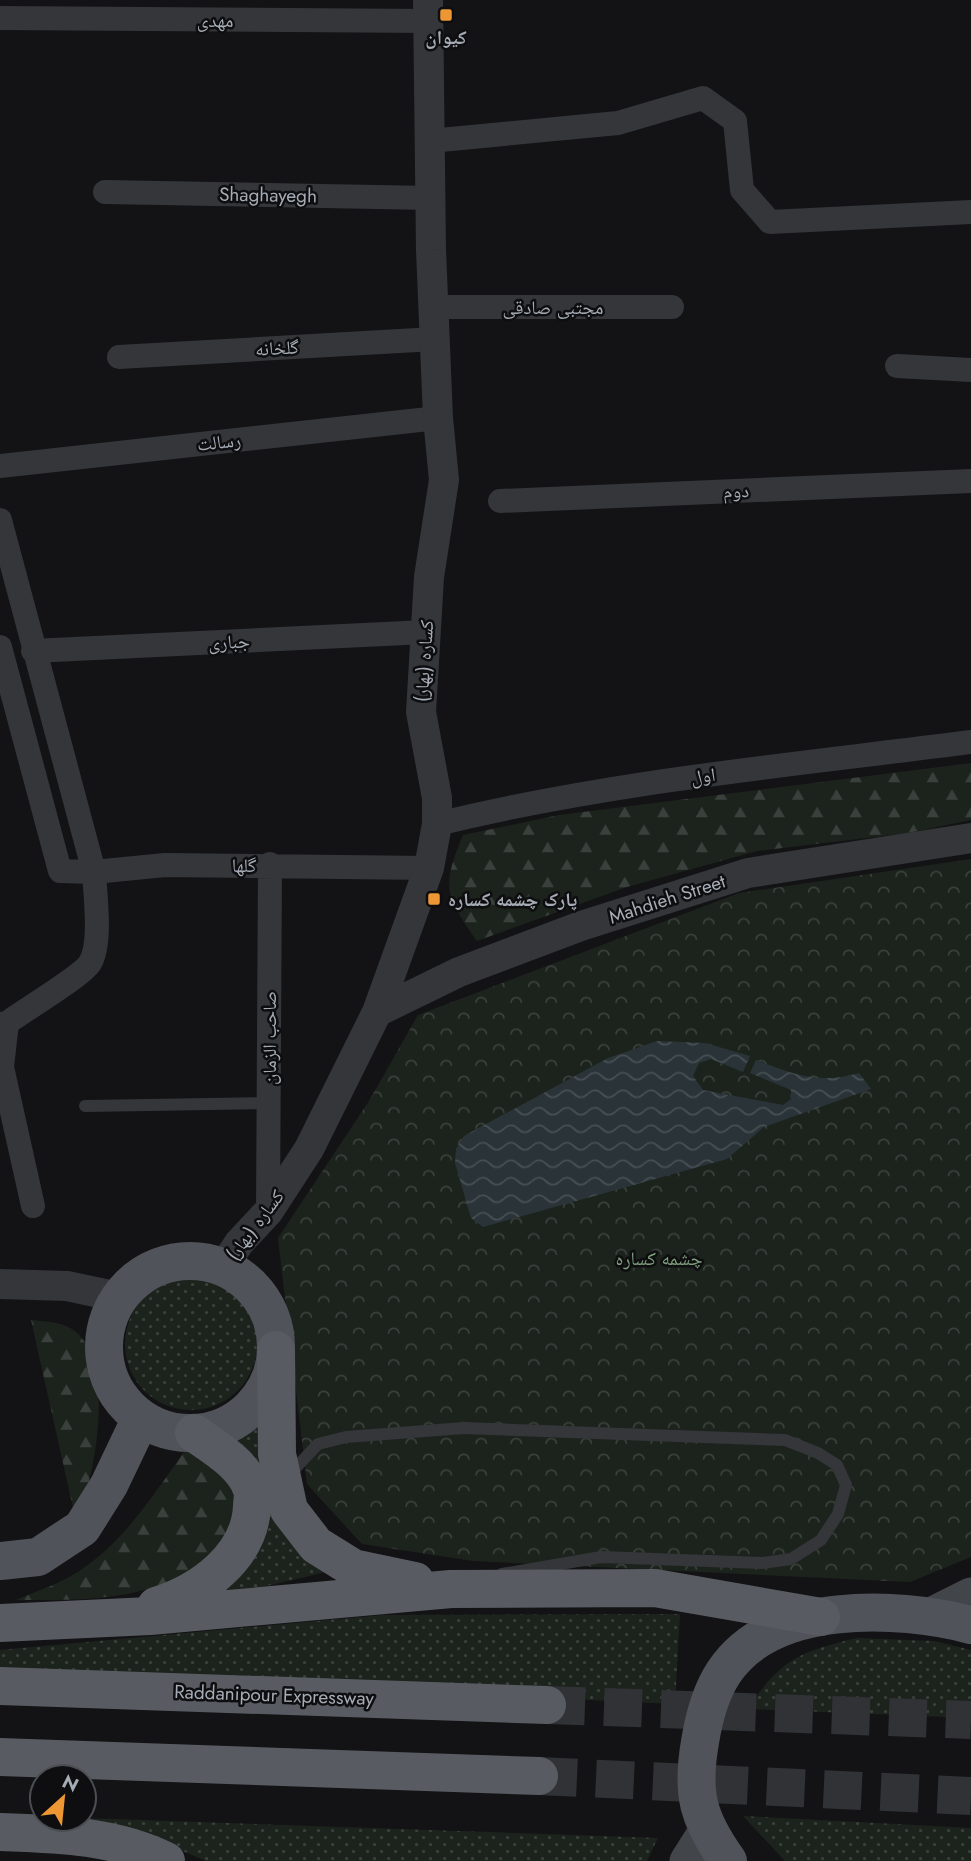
<svg xmlns="http://www.w3.org/2000/svg" width="971" height="1861" font-family="Jost,'Noto Naskh Arabic',sans-serif">
<defs>
<pattern id="grass-dots" width="8" height="8" patternUnits="userSpaceOnUse" patternTransform="scale(1.75)"><rect width="8" height="8" fill="#1c231c"/><path d="M2 2h.1M6 6h.1" fill="none" stroke="#3a403b" stroke-width="1.8" stroke-linecap="round"/></pattern>
<pattern id="forest-firs" width="22" height="20" patternUnits="userSpaceOnUse" patternTransform="scale(1.75)"><rect width="22" height="20" fill="#1c231c"/><path d="M5 1l3.5 6h-7zM16 11l3.5 6h-7z" fill="#3a403b"/></pattern>
<pattern id="park-crowns" width="20" height="18" patternUnits="userSpaceOnUse" patternTransform="scale(1.75)"><rect width="20" height="18" fill="#1c231c"/><path d="M2 6a3 3 0 1 1 6 0M12 15a3 3 0 1 1 6 0" fill="none" stroke="#3a403b"/></pattern>
<pattern id="water-waves" width="16" height="10" patternUnits="userSpaceOnUse" patternTransform="scale(1.75)"><rect width="16" height="10" fill="#2a3438"/><path d="M0 5q4-4 8 0t8 0" fill="none" stroke="#464f53"/></pattern>
</defs>
<rect width="100%" height="100%" fill="#131315"/>
<path fill="url(#grass-dots)" d="M125 1344a66 66 0 1 1 132 0a66 66 0 1 1-132 0Z
M 270,1393 L 326,1572 L 271,1585 L 193,1599 L 218,1438 L 245,1421 Z
M 680,1614 L 675,1704 L 0,1673 L 0,1650 L 383,1615 Z
M 856,1638 L 934,1641 L 971,1650 L 971,1718 L 747,1709 C 783,1658 797,1653 856,1638 Z
M 743,1816 L 971,1828 L 971,1861 L 785,1861 Z
M 84,1818 L 658,1838 L 647,1861 L 206,1861 L 133,1830 Z"/>
<path fill="url(#forest-firs)" d="M 971,763 L 971,820 L 908,833 L 757,851 L 627,887 L 477,941 C 445,895 441,888 463,835 L 559,815 Z
M 31,1320 C 50,1322 72,1322 84,1341 C 112,1381 95,1478 76,1521 Z
M 200,1450 L 216,1459 L 243,1511 C 235,1523 229,1537 219,1547 C 166,1603 87,1600 16,1600 C 34,1592 54,1586 71,1576 C 119,1549 152,1497 184,1452 Z"/>
<path fill="url(#park-crowns)" d="M 971,859 L 971,1557 L 910,1582 L 473,1561 L 362,1544 L 307,1484 L 278,1238 L 369,1101 L 418,1015 L 739,893 Z"/>
<path fill="url(#water-waves)" d="M 657,1041 L 705,1043 L 750,1056 L 743,1072 L 711,1059 L 699,1063 L 693,1076 L 703,1090 L 783,1105 L 791,1099 L 791,1090 L 750,1073 L 756,1060 C 794,1074 818,1085 859,1073 L 871,1089 L 764,1127 L 727,1159 L 483,1227 L 471,1218 L 455,1163 L 456,1149 L 464,1136 L 608,1058 Z"/>
<g fill="none" stroke-linecap="round" stroke-linejoin="round">
<path stroke="#303235" stroke-width="38" stroke-dasharray="38 19" stroke-linecap="butt" d="M 547,1705 L 971,1720
M 539,1776 L 971,1796"/>
<path stroke="#34363a" stroke-width="12" d="M 85,1106 L 269,1103
M 288,1476 L 318,1444 L 346,1437 L 464,1428 L 785,1440 L 818,1453 L 837,1465 L 846,1485 L 838,1514 L 821,1540 L 791,1559 L 762,1563 L 601,1557 L 502,1574"/>
<path stroke="#34363a" stroke-width="24" d="M 0,18 L 429,21
M 430,141 L 618,123 L 703,98 L 735,121 L 742,190 L 770,222 L 971,212
M 105,192 L 431,198
M 434,307 L 672,307
M 119,357 L 435,339
M 897,366 L 971,370
M 0,466 L 438,418
M 500,501 L 971,481
M 0,520 L 94,872 C 95,895 102,943 90,963 C 82,976 23,1011 7,1023 L 0,1024
M 0,647 L 60,871 L 94,872 L 165,865 L 429,868
M 33,651 L 426,632
M 437,824 C 612,781 793,765 971,742
M 7,1023 L 2,1067 L 33,1206
M 268,1212 L 270,864"/>
<path stroke="#34363a" stroke-width="30" d="M 377,1012 L 459,972 L 581,926 L 748,873 L 971,838
M 223,1267 L 239,1243 L 268,1212 L 309,1149 L 377,1012 L 429,868 L 437,824 L 437,798 L 421,712 L 429,577 L 444,480 L 438,418 L 431,250 L 428,0
M 0,1284 L 67,1286 L 119,1297"/>
<path stroke="#42454a" stroke-width="35" d="M 931,1615 L 971,1595
M 687,1861 L 706,1831"/>
<path stroke="#505359" stroke-width="38" d="M104 1347a86 86 0 1 1 172 0a86 86 0 1 1-172 0Z
M 0,1561 L 38,1557 L 82,1528 L 109,1485 L 141,1418
M 728,1861 C 698,1819 691,1794 700,1742 C 704,1717 710,1693 724,1672 C 772,1600 898,1606 971,1625"/>
<path stroke="#585c62" stroke-width="38" d="M 276,1350 L 277,1454 L 289,1510 L 316,1545 L 353,1568 L 415,1581
M 156,1606 C 201,1592 250,1557 252,1506 C 252,1501 254,1494 252,1490 C 245,1465 214,1447 194,1433
M 0,1623 L 150,1616 L 451,1589 L 655,1588 L 821,1617
M 0,1686 L 547,1705
M 0,1757 L 539,1776
M 0,1832 C 56,1834 114,1835 166,1861"/>
</g>
<g fill="#ec9734" stroke="#0e0e10" stroke-width="2.5">
<rect x="439" y="8" width="14" height="14" rx="3.5"/>
<rect x="427" y="892" width="14" height="14" rx="3.5"/>
</g>
<g text-anchor="middle" dominant-baseline="central" stroke-width="5" stroke-linejoin="round" paint-order="stroke">
<g font-size="19" fill="#a5acb5" stroke="#0e0e10">
<text x="215" y="20">مهدی</text>
<text transform="translate(268 195) rotate(1)">Shaghayegh</text>
<text x="553" y="307">مجتبی صادقی</text>
<text transform="translate(277 348) rotate(-3)">گلخانه</text>
<text transform="translate(219 442) rotate(-6)">رسالت</text>
<text transform="translate(736 491) rotate(-2)">دوم</text>
<text transform="translate(229 642) rotate(-3)">جباری</text>
<text transform="translate(424 661) rotate(-86)">کساره (بهار)</text>
<text transform="translate(703 776) rotate(-8)">اول</text>
<text x="244" y="865">گلها</text>
<text transform="translate(667 899) rotate(-18)">Mahdieh Street</text>
<text transform="translate(269 1038) rotate(-90)">صاحب الزمان</text>
<text transform="translate(255 1225) rotate(-53)">کساره (بهار)</text>
<text transform="translate(274 1695) rotate(2)">Raddanipour Expressway</text>
</g>
<g font-size="19" font-weight="bold" fill="#a5acb5" stroke="#0e0e10">
<text x="446" y="37">کیوان</text>
<text x="448" y="899" text-anchor="start">پارک چشمه کساره</text>
</g>
<g font-size="19" fill="#7fa07d" stroke="#0e0e10">
<text x="659" y="1258">چشمه کساره</text>
</g>
</g>
<g transform="translate(63 1798) rotate(27)"><circle r="33" fill="#0e0e10" stroke="#4a4d52" stroke-width="2"/>
<path d="M0-5L12 26L0 18L-12 26Z" fill="#ec9734"/>
<text y="-10" font-size="19" font-weight="bold" text-anchor="middle" fill="#a5acb5">N</text>
</g>
</svg>
